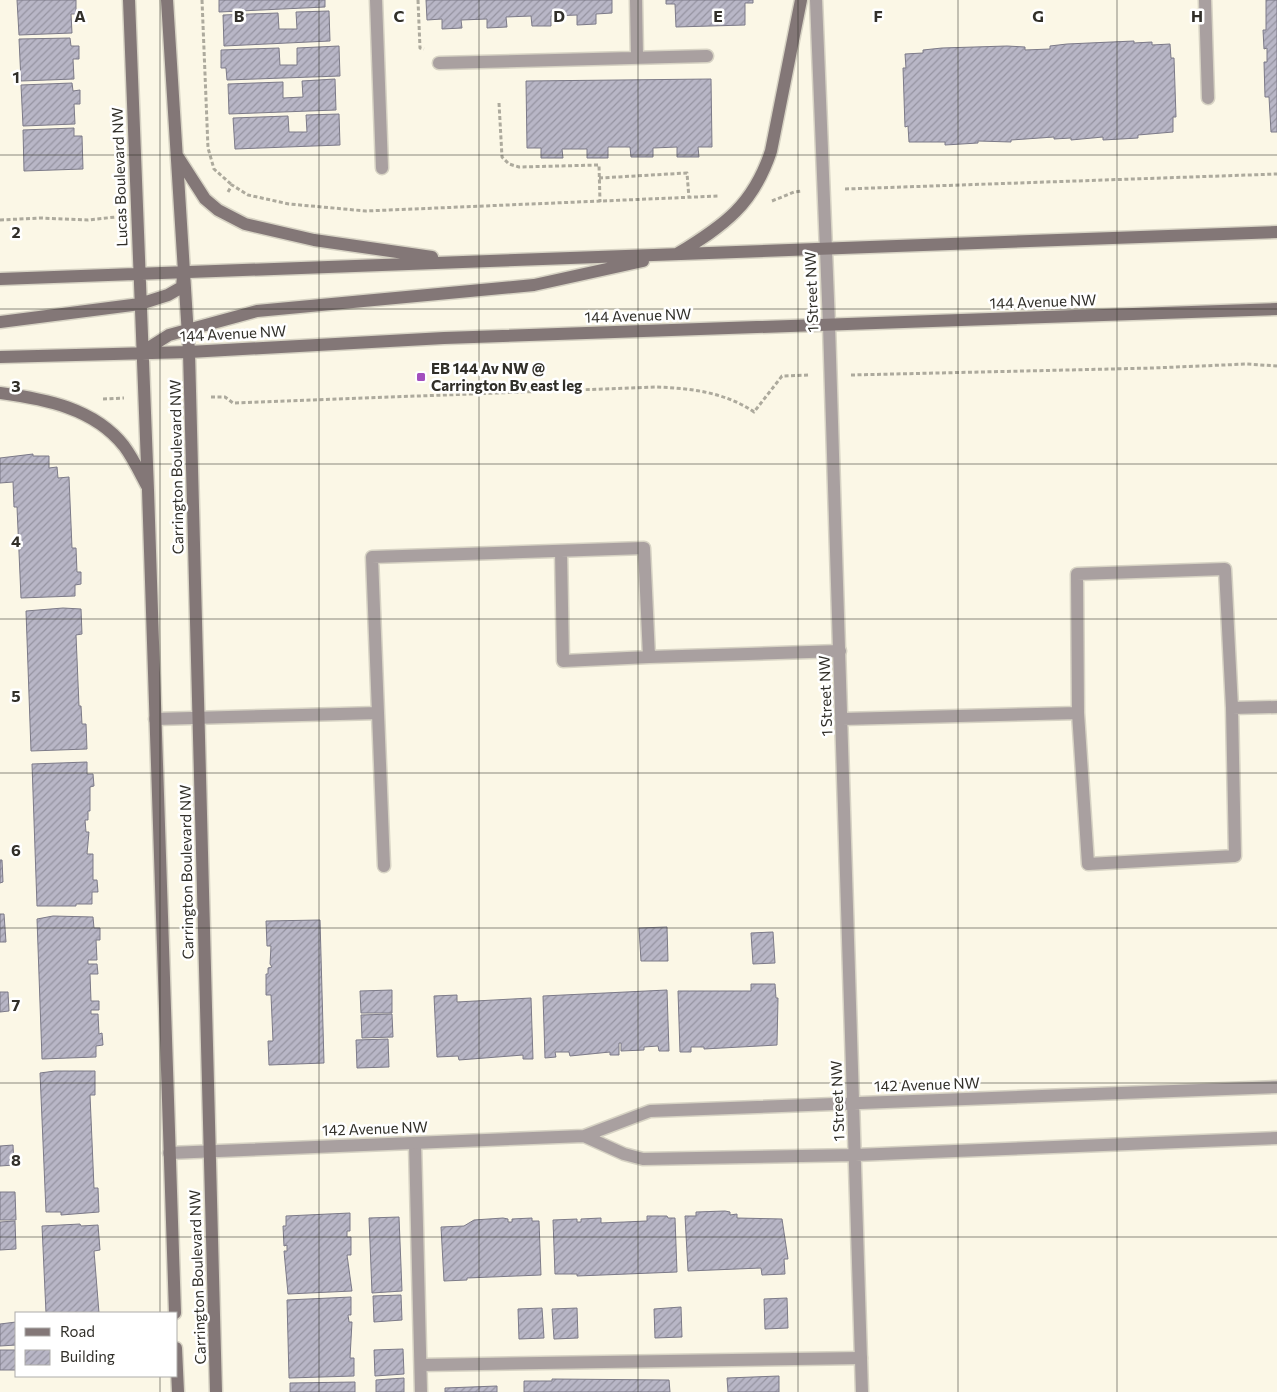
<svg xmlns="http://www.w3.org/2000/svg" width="1277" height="1392" font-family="Commissioner,sans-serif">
<defs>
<pattern id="building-hatch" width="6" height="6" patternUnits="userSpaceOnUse" patternTransform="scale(1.25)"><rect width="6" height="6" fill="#b8b6c6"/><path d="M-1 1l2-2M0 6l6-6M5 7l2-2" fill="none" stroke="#9694a1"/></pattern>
</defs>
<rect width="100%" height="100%" fill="#fbf7e6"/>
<path fill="url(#building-hatch)" stroke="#7c7a88" d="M 17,0 L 76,0 L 76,14 L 71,14 L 72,33 L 19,35 Z
M 219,0 L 325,0 L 325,7 L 219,12 Z
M 426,0 L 612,0 L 612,13 L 596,14 L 596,24 L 577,25 L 577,15 L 551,16 L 551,26 L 532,26 L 531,16 L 506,17 L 507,27 L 487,28 L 487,19 L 461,20 L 462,28 L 442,29 L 442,19 L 427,20 Z
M 666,0 L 753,0 L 753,3 L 745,3 L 745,25 L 676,27 L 675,4 L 666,4 Z
M 1266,0 L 1277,0 L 1277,132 L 1271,132 L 1269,97 L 1265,97 L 1264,62 L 1267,62 L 1267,48 L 1264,49 L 1263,30 L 1266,30 Z
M 329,11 L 330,41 L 224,46 L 223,15 L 278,13 L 279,29 L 297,29 L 296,12 Z
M 70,38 L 71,46 L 79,46 L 79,59 L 73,59 L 74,79 L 21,81 L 19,39 Z
M 1134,41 L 1134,43 L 1152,42 L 1152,45 L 1170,44 L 1171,58 L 1174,58 L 1176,117 L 1173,117 L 1173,132 L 1138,135 L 1138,138 L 1103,140 L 1103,137 L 1071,140 L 1071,138 L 1054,139 L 1054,137 L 1011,140 L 1011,142 L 978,141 L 978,143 L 945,145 L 945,142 L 909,142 L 908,126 L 905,127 L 903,68 L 906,68 L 905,54 L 923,53 L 923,50 L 942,48 L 1007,46 L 1025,47 L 1025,50 L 1050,49 L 1050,46 L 1067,44 Z
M 339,46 L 340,76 L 227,80 L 226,68 L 221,68 L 221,50 L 279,48 L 280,65 L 297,65 L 297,48 Z
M 335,79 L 336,110 L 229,114 L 228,84 L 283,82 L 283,98 L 303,97 L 302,81 Z
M 711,79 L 712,147 L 698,147 L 699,157 L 677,157 L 677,147 L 653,148 L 653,157 L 631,157 L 630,147 L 608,147 L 608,158 L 587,158 L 587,149 L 562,149 L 563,158 L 541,158 L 541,148 L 527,148 L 526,81 Z
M 72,83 L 73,91 L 80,90 L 80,104 L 74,104 L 75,124 L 23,126 L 21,85 Z
M 339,114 L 340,145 L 235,149 L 233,118 L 288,116 L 289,132 L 307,132 L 306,115 Z
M 74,128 L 74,136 L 82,136 L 83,169 L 24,171 L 23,130 Z
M 33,454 L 33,456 L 49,456 L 49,468 L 57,467 L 58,478 L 69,477 L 72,548 L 76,548 L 77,572 L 81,572 L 81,584 L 75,585 L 75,596 L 21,598 L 17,507 L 14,507 L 13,482 L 0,483 L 0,458 Z
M 63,608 L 81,609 L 82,634 L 76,635 L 79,706 L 81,706 L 82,724 L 86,724 L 87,749 L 31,751 L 26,611 Z
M 87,762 L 87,774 L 93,774 L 94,786 L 90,787 L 90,811 L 88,811 L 88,820 L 85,820 L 86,832 L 89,832 L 87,854 L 93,854 L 93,880 L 97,880 L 98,892 L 92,892 L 92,904 L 76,904 L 76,906 L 37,906 L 32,764 Z
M 0,860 L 2,860 L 3,882 L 0,883 Z
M 0,914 L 4,914 L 6,942 L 0,942 Z
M 53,916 L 93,917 L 94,928 L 100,928 L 100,940 L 96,940 L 97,960 L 88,960 L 88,964 L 97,964 L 98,974 L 90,974 L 91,1001 L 99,1001 L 99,1010 L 91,1010 L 91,1014 L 98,1014 L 99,1034 L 102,1033 L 103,1045 L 96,1046 L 96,1057 L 42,1059 L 37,919 Z
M 320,920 L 324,1063 L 269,1065 L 268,1041 L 273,1041 L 271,995 L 266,995 L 266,974 L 268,974 L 268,968 L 272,967 L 270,964 L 271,946 L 267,946 L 266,921 Z
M 667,927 L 668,961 L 641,961 L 639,928 Z
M 773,932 L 775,963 L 753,964 L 751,933 Z
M 751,984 L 775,984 L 776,998 L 778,998 L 777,1045 L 704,1049 L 704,1047 L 691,1047 L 691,1052 L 680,1052 L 678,991 L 751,991 Z
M 392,990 L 392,1013 L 361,1013 L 360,991 Z
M 667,990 L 669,1051 L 659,1051 L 658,1046 L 644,1047 L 644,1050 L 621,1051 L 621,1043 L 619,1043 L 619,1055 L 610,1055 L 610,1052 L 570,1056 L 569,1052 L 555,1052 L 556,1057 L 545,1058 L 543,996 Z
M 0,992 L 8,992 L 9,1011 L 0,1012 Z
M 457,995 L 457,1002 L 531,998 L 533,1059 L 523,1059 L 523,1055 L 459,1060 L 458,1056 L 437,1057 L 434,996 Z
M 392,1014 L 393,1037 L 362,1038 L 361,1015 Z
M 388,1039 L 389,1067 L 357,1068 L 356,1040 Z
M 55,1071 L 95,1071 L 95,1095 L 90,1095 L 91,1118 L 94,1188 L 98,1188 L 99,1212 L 61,1215 L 61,1212 L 46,1212 L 40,1073 Z
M 13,1145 L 14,1165 L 0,1166 L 0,1146 Z
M 0,1192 L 15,1192 L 16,1220 L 0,1220 Z
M 725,1211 L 730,1212 L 730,1215 L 737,1214 L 737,1218 L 782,1219 L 788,1259 L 784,1259 L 785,1274 L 762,1275 L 761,1268 L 688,1271 L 685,1216 L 696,1216 L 696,1212 Z
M 350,1213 L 350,1231 L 347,1231 L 347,1237 L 351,1237 L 351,1255 L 347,1255 L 352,1291 L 288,1294 L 284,1251 L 287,1251 L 287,1245 L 284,1246 L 283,1226 L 286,1226 L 286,1216 Z
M 647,1216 L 667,1216 L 668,1218 L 675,1218 L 677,1272 L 577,1276 L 577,1274 L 555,1274 L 553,1220 L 577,1219 L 577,1222 L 581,1222 L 581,1219 L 601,1218 L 601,1223 L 647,1221 Z
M 399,1217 L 402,1291 L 372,1293 L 369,1218 Z
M 503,1218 L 508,1219 L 508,1222 L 512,1222 L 512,1219 L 532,1218 L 532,1221 L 539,1221 L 541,1275 L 467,1278 L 467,1280 L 444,1281 L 441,1227 L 464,1226 L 474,1220 Z
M 15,1221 L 16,1249 L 0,1250 L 0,1222 Z
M 80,1224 L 81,1226 L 98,1225 L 100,1250 L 94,1251 L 99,1313 L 46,1313 L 42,1226 Z
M 401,1295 L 402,1320 L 374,1322 L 373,1296 Z
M 351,1297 L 351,1315 L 348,1315 L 349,1322 L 352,1322 L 350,1358 L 354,1358 L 354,1376 L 289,1378 L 287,1300 Z
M 787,1298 L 788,1328 L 765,1329 L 764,1299 Z
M 681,1307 L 682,1337 L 655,1338 L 654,1309 Z
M 542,1308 L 544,1338 L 519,1339 L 518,1309 Z
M 577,1308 L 578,1338 L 554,1339 L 552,1309 Z
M 16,1322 L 16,1345 L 0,1346 L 0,1324 Z
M 403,1349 L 404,1374 L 375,1376 L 374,1350 Z
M 0,1350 L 16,1350 L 16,1370 L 0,1370 Z
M 779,1376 L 779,1392 L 728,1392 L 727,1378 Z
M 404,1378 L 404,1392 L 376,1392 L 376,1380 Z
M 552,1379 L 669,1380 L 670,1392 L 524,1392 L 524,1381 L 552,1381 Z
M 355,1382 L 355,1392 L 290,1392 L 290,1383 Z
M 497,1386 L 497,1392 L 445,1392 L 445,1388 Z"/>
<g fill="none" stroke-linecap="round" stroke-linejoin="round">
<g stroke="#d7d3c4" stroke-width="15">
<path id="lane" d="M 376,0 L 382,168
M 636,0 L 637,57
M 1205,0 L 1208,98
M 439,63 L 707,56
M 561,551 L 563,661 L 649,657
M 378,713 L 384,866
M 155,719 L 378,713 L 372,557 L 644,548 L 649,657 L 840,651
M 415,1143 L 421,1392
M 421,1365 L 861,1358"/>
</g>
<g stroke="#d7d3c4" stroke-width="15">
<path id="street" d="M 816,0 L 829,325 L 862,1392
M 1232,708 L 1225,569 L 1077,574 L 1078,713 L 1088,864 L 1235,856 L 1232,708 L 1277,707
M 842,719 L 1078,713
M 584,1136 L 624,1154 L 643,1159 L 855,1155 L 1277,1138
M 169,1153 L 584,1136 L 650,1111 L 1277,1087"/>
</g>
<g stroke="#d7d3c4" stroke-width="15">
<path id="secondary" d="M 129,0 L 148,490 L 175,1313
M 167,0 L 189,352 L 216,1392
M 178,157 L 205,199 L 218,210 L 245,224 L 314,240 L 432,257
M 677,254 C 725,225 753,205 771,151 L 801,0
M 0,279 L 1277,232
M 0,322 L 140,304 L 168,295 L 182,287 L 183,276
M 142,352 L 169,335 L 257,311 L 534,285 L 643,261
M 0,357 L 189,352 L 444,338 L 1277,309
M 0,393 C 45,399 94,408 124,446 C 133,458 140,473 147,486
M 176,1348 L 178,1392"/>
</g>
<path stroke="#adaa9d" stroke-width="3" stroke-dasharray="4 2.5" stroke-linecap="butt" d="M 202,0 L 208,148 L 214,169 L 232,185
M 418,0 L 420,48 L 424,49
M 499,103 L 502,157 L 509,164 L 519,167 L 599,165 L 600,202
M 599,178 L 687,173 L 689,198
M 845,189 L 1277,174
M 228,192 L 232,185 L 248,195 L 289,204 L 366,211 L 719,196
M 772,201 L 794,192 L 802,191
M 0,220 L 40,218 L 88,220 L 116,217
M 851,375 L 1153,368 L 1247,364 L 1277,366
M 211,397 L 225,397 L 233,403 L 655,387 C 689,388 725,392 754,412 L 782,376 L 809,375
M 103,399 L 124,398"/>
<use href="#lane" stroke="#a9a0a0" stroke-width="12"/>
<use href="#street" stroke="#a9a0a0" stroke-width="12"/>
<use href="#secondary" stroke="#837777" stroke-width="12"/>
</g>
<path fill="none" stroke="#312f29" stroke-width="1" stroke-opacity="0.55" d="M 160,0 L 160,1313M 319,0 L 319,1392M 479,0 L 479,1392M 638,0 L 638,1392M 798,0 L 798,1392M 958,0 L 958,1392M 1117,0 L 1117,1392M 0,155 L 1277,155M 0,309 L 1277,309M 0,464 L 1277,464M 0,619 L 1277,619M 0,773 L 1277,773M 0,928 L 1277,928M 0,1083 L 1277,1083M 0,1237 L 1277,1237M 160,1376 L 160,1392"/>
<rect fill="#a34fbe" stroke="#fff" stroke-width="2" x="416" y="372" width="10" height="10" rx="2.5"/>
<g text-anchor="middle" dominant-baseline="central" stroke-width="5" stroke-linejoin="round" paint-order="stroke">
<g font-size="15" fill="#312f29" stroke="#fff">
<text transform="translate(119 177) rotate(-92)">Lucas Boulevard NW</text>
<text transform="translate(811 292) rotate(-92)">1 Street NW</text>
<text transform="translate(1043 301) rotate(-2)">144 Avenue NW</text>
<text transform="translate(638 315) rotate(-2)">144 Avenue NW</text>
<text transform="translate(233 333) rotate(-3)">144 Avenue NW</text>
<text transform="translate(176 467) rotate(-91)">Carrington Boulevard NW</text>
<text transform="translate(825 696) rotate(-92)">1 Street NW</text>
<text transform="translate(186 872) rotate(-91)">Carrington Boulevard NW</text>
<text transform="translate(927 1084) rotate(-2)">142 Avenue NW</text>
<text transform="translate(837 1101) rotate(-92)">1 Street NW</text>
<text transform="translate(375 1128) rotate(-2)">142 Avenue NW</text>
<text transform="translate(197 1277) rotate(-92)">Carrington Boulevard NW</text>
</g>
<g font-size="15" font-weight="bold" fill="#312f29" stroke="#fff" text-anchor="start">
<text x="431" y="368">EB 144 Av NW @<tspan x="431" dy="17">Carrington Bv east leg</tspan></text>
</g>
</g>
<g font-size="16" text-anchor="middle" font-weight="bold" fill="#312f29" stroke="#fff" stroke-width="5" stroke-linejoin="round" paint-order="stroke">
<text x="80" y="22">A</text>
<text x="239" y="22">B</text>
<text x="399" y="22">C</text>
<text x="559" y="22">D</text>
<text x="718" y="22">E</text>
<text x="878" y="22">F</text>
<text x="1038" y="22">G</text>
<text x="1197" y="22">H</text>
<text x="16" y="83">1</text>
<text x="16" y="238">2</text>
<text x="16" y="392">3</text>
<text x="16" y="547">4</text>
<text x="16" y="702">5</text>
<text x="16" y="856">6</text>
<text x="16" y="1011">7</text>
<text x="16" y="1166">8</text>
</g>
<rect x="15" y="1312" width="162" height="65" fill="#ffffff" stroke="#adaca9"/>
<rect x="25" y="1328" width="25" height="8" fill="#837777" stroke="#adaca9"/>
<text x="60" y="1337" font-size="15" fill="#312f29">Road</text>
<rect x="25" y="1350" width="25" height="15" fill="url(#building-hatch)" stroke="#adaca9"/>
<text x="60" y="1362" font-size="15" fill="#312f29">Building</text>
</svg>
